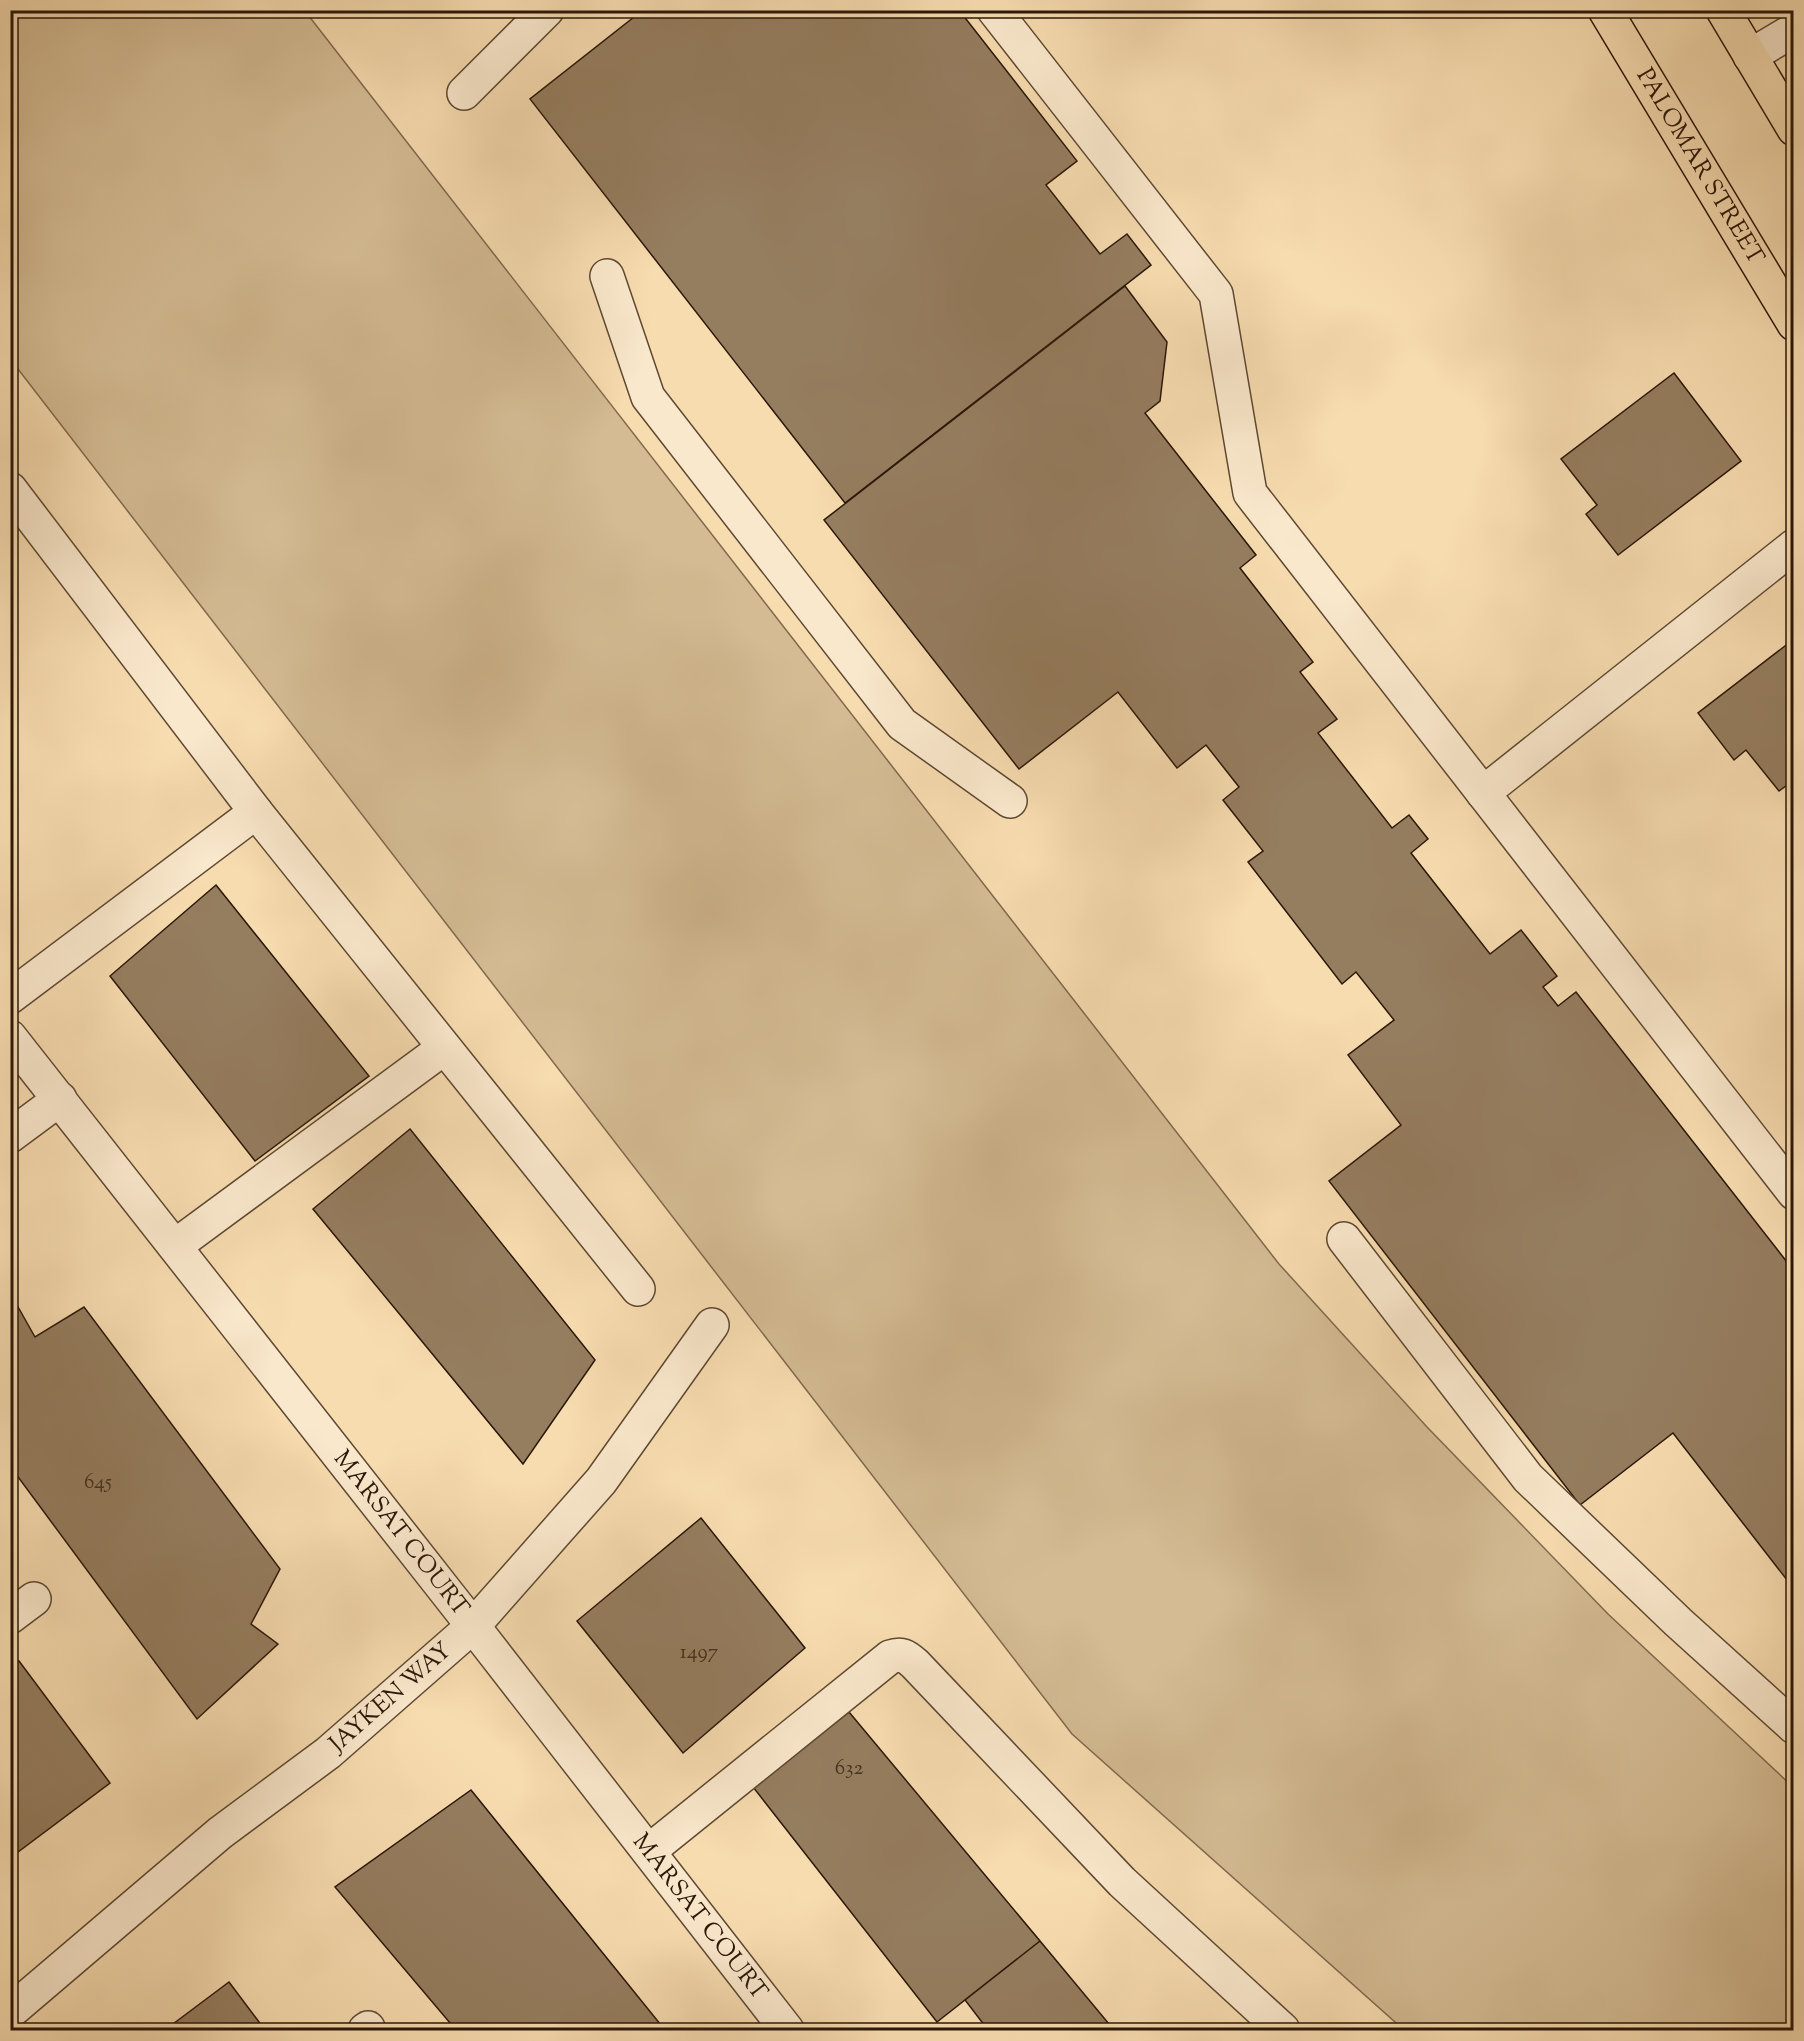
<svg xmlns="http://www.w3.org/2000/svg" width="1804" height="2041" font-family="'Sorts Mill Goudy',serif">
<rect width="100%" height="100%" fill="#f7dcb0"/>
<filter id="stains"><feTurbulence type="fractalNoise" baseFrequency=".00333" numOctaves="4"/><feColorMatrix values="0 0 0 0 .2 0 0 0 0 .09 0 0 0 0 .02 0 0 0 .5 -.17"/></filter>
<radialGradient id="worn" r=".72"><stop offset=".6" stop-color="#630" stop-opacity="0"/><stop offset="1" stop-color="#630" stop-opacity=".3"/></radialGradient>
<path fill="#d4bb93" stroke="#80694e" stroke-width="1.5" d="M 22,11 L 305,11 L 1279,1264 L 1427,1427 L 1608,1614 L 1793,1787 L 1793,2030 L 1404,2030 L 1072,1734 L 11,360 L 10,28 Z"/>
<path fill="#957d5f" stroke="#2b1708" stroke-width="1.5" d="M 643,10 L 959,10 L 1077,161 L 1046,185 L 1100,254 L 1127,234 L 1151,265 L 845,503 L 530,99 Z
M 1125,286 L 1167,342 L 1160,401 L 1145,413 L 1256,555 L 1240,568 L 1313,662 L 1300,672 L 1337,719 L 1318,733 L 1392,828 L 1409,815 L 1428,839 L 1411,853 L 1490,954 L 1521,930 L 1557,976 L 1543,987 L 1558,1006 L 1576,992 L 1794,1271 L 1794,1589 L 1673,1433 L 1580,1505 L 1329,1181 L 1401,1125 L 1348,1055 L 1394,1020 L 1356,972 L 1342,984 L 1248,862 L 1263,851 L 1223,800 L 1239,787 L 1206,745 L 1177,768 L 1118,692 L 1019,769 L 824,520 Z
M 1674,373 L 1741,461 L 1618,555 L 1586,514 L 1597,505 L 1561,459 Z
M 1794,639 L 1794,780 L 1779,791 L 1746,750 L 1734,760 L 1698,713 Z
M 216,885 L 369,1076 L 255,1161 L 110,976 Z
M 410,1129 L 595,1360 L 523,1464 L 313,1209 Z
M 13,1298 L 35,1337 L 84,1307 L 280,1569 L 251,1624 L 278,1644 L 197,1719 L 10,1466 L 10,1300 Z
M 701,1518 L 805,1648 L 683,1753 L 577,1621 Z
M 19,1661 L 110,1783 L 10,1858 L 10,1667 Z
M 849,1712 L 1040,1941 L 937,2022 L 753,1787 Z
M 471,1790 L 665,2030 L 456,2030 L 335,1887 Z
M 1040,1941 L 1114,2030 L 988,2030 L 965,2000 Z
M 229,1982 L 265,2030 L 165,2030 Z"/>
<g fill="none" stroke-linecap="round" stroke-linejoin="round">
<g stroke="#5e4832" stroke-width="36">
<g id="minor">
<path d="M 994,10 L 1216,294 L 1250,493 L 1794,1193"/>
<path d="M 1750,56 L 1794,30"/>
<path d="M 464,93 L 547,10"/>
<path d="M 607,276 L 648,397 L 902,724 L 1010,801"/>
<path d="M 10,489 L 256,812 L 10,997"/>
<path d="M 1483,793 L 1794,546"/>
<path d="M 256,812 L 638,1289"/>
<path id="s1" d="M 10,1037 L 473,1626 L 787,2030"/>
<path d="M 10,1136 L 60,1099"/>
<path d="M 1344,1239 L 1528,1478 L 1678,1622 L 1794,1727"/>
<path d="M 175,1246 L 444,1048"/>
<path d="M 10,1617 L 34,1599"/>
<path d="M 649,1851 L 890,1657 C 902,1653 906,1656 915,1664 L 1122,1882 L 1283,2030"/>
<path id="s2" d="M 10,2012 L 220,1833 L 328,1753 L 473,1626 L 601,1481 L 712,1325"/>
<path d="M 365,2030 L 368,2028"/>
</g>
</g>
<g stroke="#2b1708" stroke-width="36">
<g id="major">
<path id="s3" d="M 1605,10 L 1794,324"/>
<path d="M 1723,10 L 1794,129"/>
</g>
</g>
<use href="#minor" stroke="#fae8cc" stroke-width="33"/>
<use href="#major" stroke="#f7dcb0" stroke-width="33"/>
</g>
<g text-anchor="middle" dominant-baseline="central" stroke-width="5" stroke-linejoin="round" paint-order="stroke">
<g font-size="21" fill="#46301e">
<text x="98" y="1483">645</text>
<text x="699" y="1653">1497</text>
<text x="849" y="1769">632</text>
</g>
<g font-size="24" fill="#2b1708" stroke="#fae8cc">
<text stroke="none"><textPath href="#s3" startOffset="183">PALOMAR STREET</textPath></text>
<text stroke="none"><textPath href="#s1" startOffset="632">MARSAT COURT</textPath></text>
<text stroke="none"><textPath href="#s2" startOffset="494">JAYKEN WAY</textPath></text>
<text stroke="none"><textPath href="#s1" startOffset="1118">MARSAT COURT</textPath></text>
</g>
</g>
<rect width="1804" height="2041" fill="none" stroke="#f7dcb0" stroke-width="36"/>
<rect x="12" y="12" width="1780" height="2017" fill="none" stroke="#2b1708" stroke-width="3"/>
<rect x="18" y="18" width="1768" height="2005" fill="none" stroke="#2b1708" stroke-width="1.5"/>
<rect width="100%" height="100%" filter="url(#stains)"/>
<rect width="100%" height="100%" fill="url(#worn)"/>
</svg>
